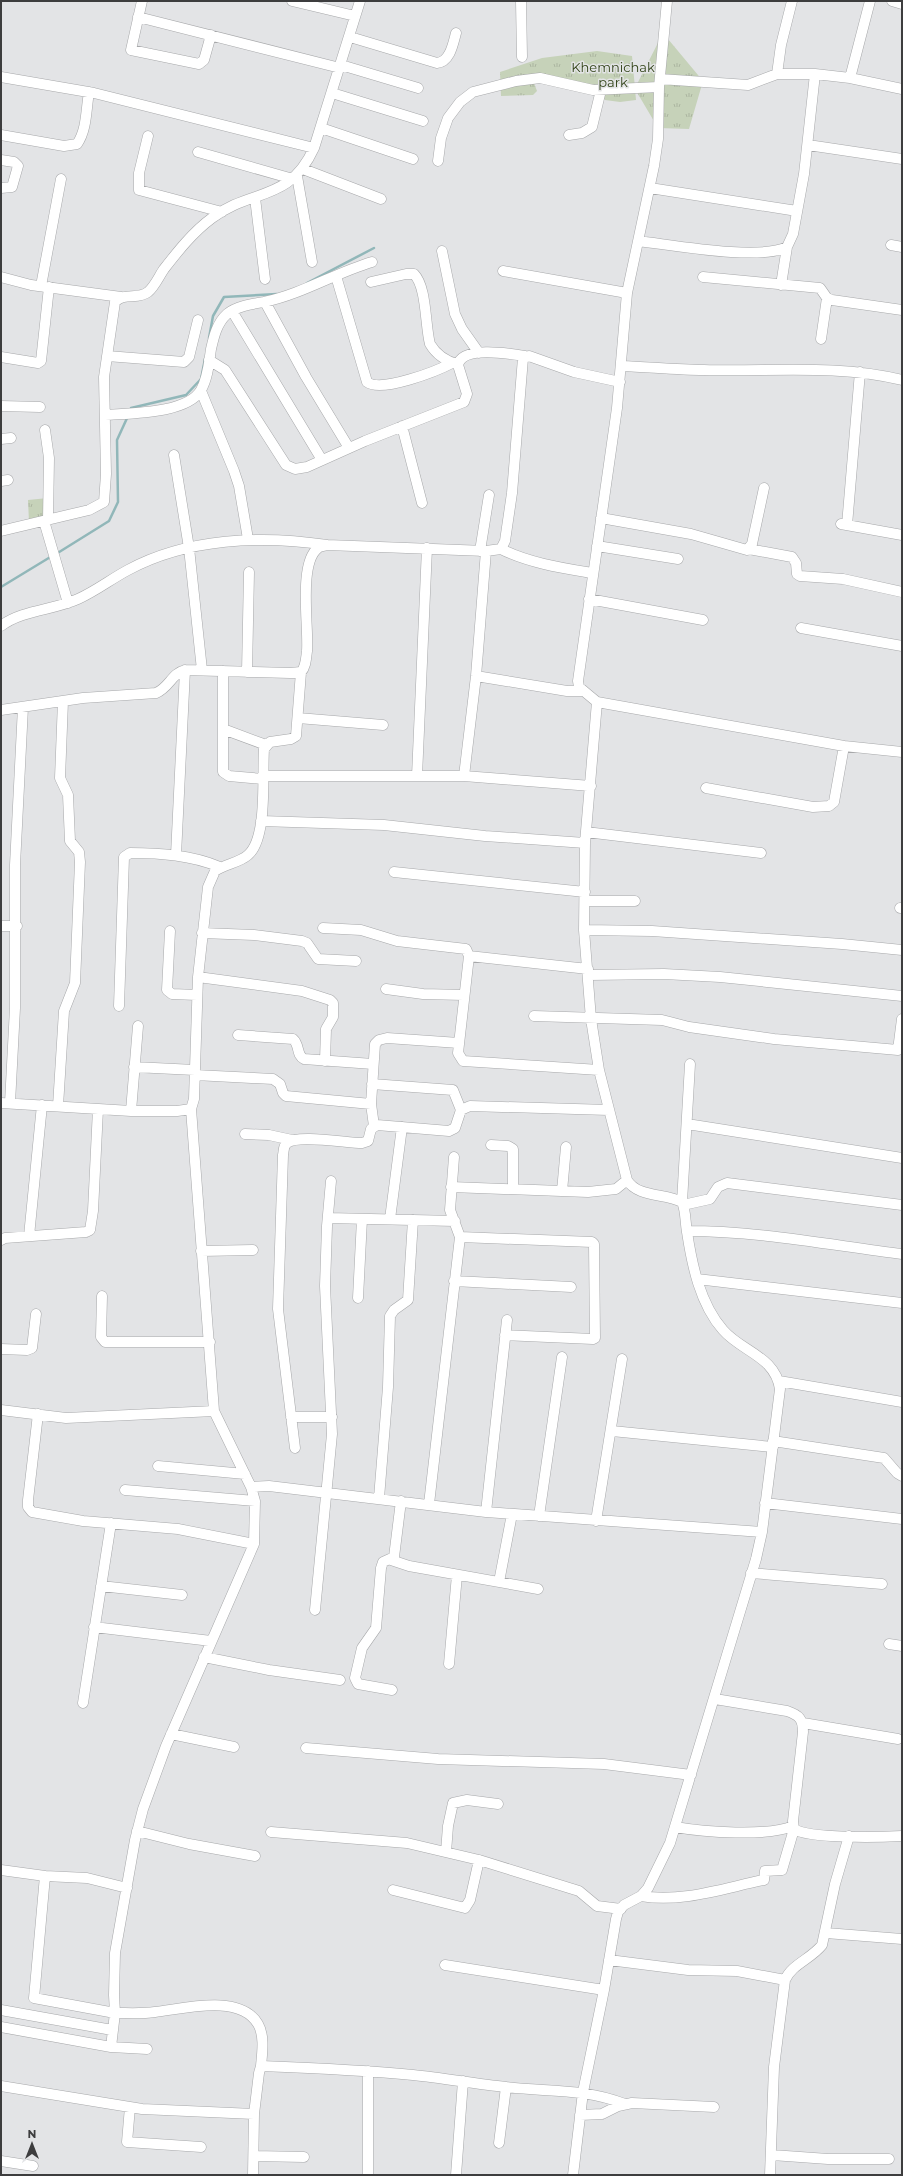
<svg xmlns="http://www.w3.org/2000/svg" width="903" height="2176" font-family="Montserrat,sans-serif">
<defs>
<pattern id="grass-tufts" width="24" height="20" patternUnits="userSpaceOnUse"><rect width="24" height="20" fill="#c6d2b9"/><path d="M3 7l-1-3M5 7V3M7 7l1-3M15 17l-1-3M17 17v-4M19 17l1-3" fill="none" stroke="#abb5a0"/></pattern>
</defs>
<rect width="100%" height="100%" fill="#e3e4e6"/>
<path fill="url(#grass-tufts)" d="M 663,33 L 703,81 L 689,129 L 658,128 L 635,89 L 636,100 L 620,102 L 605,100 L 600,91 L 547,82 L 534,83 L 537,91 L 533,95 L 501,96 L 500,72 L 542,58 L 597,51 L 632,56 L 635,88 Z
M 48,498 L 48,514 L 29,522 L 28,500 Z"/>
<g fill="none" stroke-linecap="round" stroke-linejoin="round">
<path stroke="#91b7b9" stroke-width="2.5" d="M 307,283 L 374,248
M 209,338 L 213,316 L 224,297 L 277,294
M 130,410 L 131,408 L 186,395 L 201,379 L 205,359
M 56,554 L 109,521 L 118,502 L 117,440 L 128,416
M 1,587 L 52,556"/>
<g stroke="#a7a8aa" stroke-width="11">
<path id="minor" d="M 142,1 L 131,50 L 199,64 L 204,60 L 211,35
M 292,1 L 355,16
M 521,1 L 522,57
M 892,1 L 902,4
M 138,17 L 340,68
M 350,37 L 437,63 C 450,62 453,44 456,33
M 341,65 L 418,88
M 777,74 L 781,45 L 792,1
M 1,77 L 94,93 L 314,148
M 850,78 L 870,1
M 660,79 L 748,85 L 777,74 L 815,74 L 850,78 L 902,89
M 332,93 L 423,121
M 321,128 L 413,159
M 1,135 L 64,146 L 77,144 C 87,130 86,109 89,92
M 569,135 L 582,133 L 592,127 L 601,90
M 148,136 L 139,173 L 139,190 L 222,212
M 808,145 L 902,159
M 198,152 L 293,179
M 1,160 L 14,162 L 18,166 L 12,187 L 1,188
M 438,161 L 441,138 L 448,118 L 460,102 L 473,92 L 516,81 L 540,78 L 593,90 L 659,87
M 303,169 L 381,199
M 297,176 L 312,262
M 650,188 L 797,211
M 255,198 L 265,279
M 638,241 C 673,245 759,261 787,247 L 793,234 L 804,174 L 815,74
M 891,245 L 902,247
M 442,251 L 455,314 L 462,329 L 479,353
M 503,271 L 627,293
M 336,276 L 367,382 C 381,393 437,371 452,363
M 1,277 L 31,285 L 121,297
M 703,277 L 820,288 L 827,298 L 832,300 L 902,310
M 371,282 L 406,274 L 414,274 C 427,287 425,326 430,344 C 436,354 446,361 457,364
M 781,285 L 787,247
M 41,286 L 61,179
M 265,302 L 306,377 L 349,448
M 232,311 L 322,460
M 821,339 L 827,298
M 107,356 L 184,362 L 189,357 L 198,320
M 1,357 L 38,363 L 41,361 L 49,287
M 209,360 L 225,370 L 286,465 L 295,469 L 307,467 L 365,441 L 464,402 L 467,394 L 458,365 C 462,345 512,354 525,356
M 622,366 C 649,367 677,370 704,370 C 770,372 837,364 902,380
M 201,391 L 234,471 L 239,486 L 248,539
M 1,406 L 40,407
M 105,415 C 130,413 187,414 201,390 C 208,378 209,362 211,349 C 214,336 217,323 227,314 C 237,306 252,304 264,302 C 302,294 335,273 372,262
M 402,426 L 422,503
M 45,430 L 49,458 L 48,520
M 1,439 L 11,438
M 174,455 L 189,548 L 202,670
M 1,481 L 8,480
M 601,518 L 691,534 L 747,550 L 752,544 L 764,488
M 44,521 L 68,603
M 841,524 L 902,535
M 847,525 L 860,372
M 1,531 L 89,510 L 104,502 L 106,474 L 104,377 L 115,302 C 124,292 138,300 148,292 C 155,286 159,276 164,269 C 178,251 193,232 212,218 C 251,188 289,203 314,148 L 360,1
M 597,546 L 678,559
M 501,549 C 529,563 562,568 592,573
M 749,549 L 792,557 L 796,563 L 797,574 L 800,576 L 843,579 L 902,592
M 480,551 L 489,495
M 589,599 L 703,620
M 1,626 C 22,610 54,610 78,599 C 96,591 111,579 128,570 C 187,538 262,535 327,545
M 801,628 L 902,646
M 223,671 L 223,772 L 229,776 L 263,779
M 247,672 L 249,572
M 476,676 L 567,691 L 583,691
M 597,702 L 844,746 L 902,752
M 1,710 L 83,698 L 156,693 C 169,688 172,673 185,670 L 290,673 L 301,672 C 306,667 306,658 307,651 C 309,628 298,563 318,548 C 320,546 324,546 327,545 L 486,551 L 501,549 L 505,541 L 512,493 L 523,358 L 529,356 L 574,372 L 620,382
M 298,718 L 383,725
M 223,729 L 266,745
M 263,776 L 464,776 L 591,786
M 417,776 L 427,548
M 464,776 L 476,676 L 486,551
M 706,788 L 813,807 L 829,806 L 834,802 L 844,746
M 261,821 L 384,825 L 485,836 L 585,843
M 586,832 L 761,853
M 176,855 L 185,670
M 394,872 L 585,892
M 585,901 L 635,901
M 900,908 L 902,908
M 1,926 L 17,926
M 323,928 L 361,930 L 397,941 L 466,949 L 469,956 L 458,1053 L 463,1061 L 599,1070
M 584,930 L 652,931 L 842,944 L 902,950
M 170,931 L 167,990 L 172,994 L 197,995
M 202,933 L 254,935 L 302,941 L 307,943 L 318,959 L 356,961
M 469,956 L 588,969
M 589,975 L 664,974 L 720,977 L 902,996
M 198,977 L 302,991 L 330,1000 L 333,1003 L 333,1017 L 326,1029 L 325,1061
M 386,989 L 423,994 L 464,995
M 119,1006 L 124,857 L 130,853 C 161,853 191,855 220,867
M 534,1016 L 662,1020 L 689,1027 L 774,1039 L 898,1050 L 902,1019
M 238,1035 L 293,1039 C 300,1045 296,1055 304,1059 L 373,1064
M 134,1067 L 195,1070
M 195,1075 L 273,1079 L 280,1084 L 283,1093 L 286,1096 L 371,1104
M 372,1084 L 453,1090 L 461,1110
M 1,1103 L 131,1111 L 177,1111 L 191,1109 L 194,1099 L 198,977 L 208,887 L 215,871 C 225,864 239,863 248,855 C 268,838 262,775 264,749 L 270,742 L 291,739 L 296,736 L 301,672
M 10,1103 L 15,1008 L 15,865 L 23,707
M 58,1106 L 64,1011 L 75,983 L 80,862 L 79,852 L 70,841 L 68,795 L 60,778 L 63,701
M 191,1109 L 214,1411
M 131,1111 L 138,1026
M 687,1124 L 902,1158
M 374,1126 L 371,1104 L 375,1044 L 379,1040 L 387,1038 L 459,1043
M 245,1134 L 269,1135 L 292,1140
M 491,1145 L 508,1146 L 513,1149 L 513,1189
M 454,1157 L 450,1210 L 460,1237 L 592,1242 L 594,1244 L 595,1338 L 593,1339 L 505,1335
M 451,1187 L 588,1192 L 616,1189 L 627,1180
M 562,1191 L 566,1147
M 682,1202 L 690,1064
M 683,1205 L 710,1199 L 718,1187 L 727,1183 L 902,1205
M 328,1218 L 455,1221
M 390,1219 L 402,1127
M 687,1231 C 759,1231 830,1245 902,1254
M 29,1236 L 42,1105
M 1,1240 L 5,1238 L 86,1232 L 90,1230 L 93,1211 L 98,1109
M 201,1251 L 253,1250
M 697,1279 L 902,1303
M 454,1281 L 571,1287
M 102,1296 L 101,1337 L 105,1342 L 210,1342
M 358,1298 L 362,1219
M 1,1349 L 27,1350 L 32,1348 L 36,1314
M 779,1381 L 902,1402
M 1,1410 L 66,1418 L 214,1411 L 251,1487
M 38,1414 L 28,1500 L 28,1507 L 32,1512 L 83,1521 L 178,1529 L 254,1544
M 291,1417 L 332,1417
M 612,1431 L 773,1447
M 773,1441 L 884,1458 L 897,1473 L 902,1476
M 295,1448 L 278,1309 L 283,1155 C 284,1151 283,1146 287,1143 C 297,1134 347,1143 362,1143 L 368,1141 L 371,1129 L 377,1125 L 449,1131 L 455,1128 L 461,1110 L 470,1106 L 609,1110
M 158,1466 L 245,1474
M 125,1490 L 255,1501
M 379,1498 L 388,1387 L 390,1316 L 394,1310 L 408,1300 L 413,1220
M 765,1503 L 902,1519
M 429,1504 L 460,1237
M 486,1512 L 507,1320
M 539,1516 L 562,1357
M 596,1521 L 622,1359
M 391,1560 L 409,1566 L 538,1589
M 751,1573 L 882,1584
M 499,1582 L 512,1514
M 101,1586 L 182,1595
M 315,1610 L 332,1434 L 325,1286 L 327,1226 L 331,1181
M 94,1627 L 211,1641
M 889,1644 L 902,1646
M 204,1657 L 269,1670 L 340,1680
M 449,1664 L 457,1575
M 392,1690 L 358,1684 L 355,1678 L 362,1648 L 376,1628 L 381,1568 L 383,1562 L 394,1557 L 401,1501
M 715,1699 L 787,1711 C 799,1715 803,1719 803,1732 L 793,1821 L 794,1829 C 809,1839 881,1837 902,1836
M 83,1703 L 111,1523
M 803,1723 L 898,1739
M 171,1734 L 234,1747
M 306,1748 L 438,1759 L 604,1764 L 691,1775
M 675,1827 C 704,1832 767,1837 793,1826
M 137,1831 L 189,1844 L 255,1856
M 271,1832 L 407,1843 L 479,1860 L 579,1891 L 597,1906 L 621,1909
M 446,1852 L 448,1826 L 453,1803 L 467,1800 L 498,1804
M 1,1870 L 45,1876 L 34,1998 L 115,2013 L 111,2047
M 45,1876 L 87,1878 L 127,1888
M 393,1890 L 465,1908 L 470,1900 L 479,1860
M 641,1896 C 682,1903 724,1888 764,1880 L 765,1871 L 782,1870 L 794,1829
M 826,1933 L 902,1939
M 609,1960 L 688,1970 L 737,1971 L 785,1980
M 445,1965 L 604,1990
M 1,2010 L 112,2030
M 1,2027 L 111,2047 L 147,2049
M 368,2071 L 368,2175
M 1,2086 L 142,2109 L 254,2114
M 625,2104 C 584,2088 548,2092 506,2087 C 475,2084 444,2078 413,2075 C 362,2070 312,2068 261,2066 C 262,2054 265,2036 258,2024 C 240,1993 183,2009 155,2012 C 142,2014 128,2013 115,2013 L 114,1995 L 115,1953 L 135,1840 L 143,1809 L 166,1746 L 254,1544 L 255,1501 L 251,1487 L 269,1486 L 486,1512 L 762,1532
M 130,2107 L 127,2142 L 201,2147
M 580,2115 L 602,2114 L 618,2106 L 632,2103 L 714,2107
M 499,2143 L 506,2087
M 772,2155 L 828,2159 L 889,2159
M 254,2156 L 304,2157
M 1,2161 L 33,2166
M 253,2175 L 254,2114 L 259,2073 L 261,2066
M 456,2175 L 463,2081
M 573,2175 L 583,2092 L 604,1990 L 616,1919 L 618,1912 L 624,1905 L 641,1896 L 648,1888 L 670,1843 L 756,1559 L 762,1532 L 780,1389 C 775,1356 742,1352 723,1330 C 700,1304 692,1265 687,1232 C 685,1221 686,1211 682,1202 C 665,1193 638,1198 627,1180 L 599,1070 L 591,1019 L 584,930 L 585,843 L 597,702 L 579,687 L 578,681 L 617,408 L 627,293 L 654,166 L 658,139 L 659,87 L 667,1
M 770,2175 L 774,2067 L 785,1980 C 792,1964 811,1959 822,1945 L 835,1884 L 849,1836"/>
</g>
<use href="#minor" stroke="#fff" stroke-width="10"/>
</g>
<g text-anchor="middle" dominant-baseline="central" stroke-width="3" stroke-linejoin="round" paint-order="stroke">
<g font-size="13" fill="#2f4115" stroke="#e3e4e6">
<text x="613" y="67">Khemnichak<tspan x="613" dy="15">park</tspan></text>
</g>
</g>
<rect width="903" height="2176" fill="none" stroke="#3d3d3e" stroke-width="4"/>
<g transform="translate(32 2144)" stroke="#e3e4e6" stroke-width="3" paint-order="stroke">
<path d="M0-3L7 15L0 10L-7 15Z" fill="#3d3d3e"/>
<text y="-6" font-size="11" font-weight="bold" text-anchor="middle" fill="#3d3d3e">N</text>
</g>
</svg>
